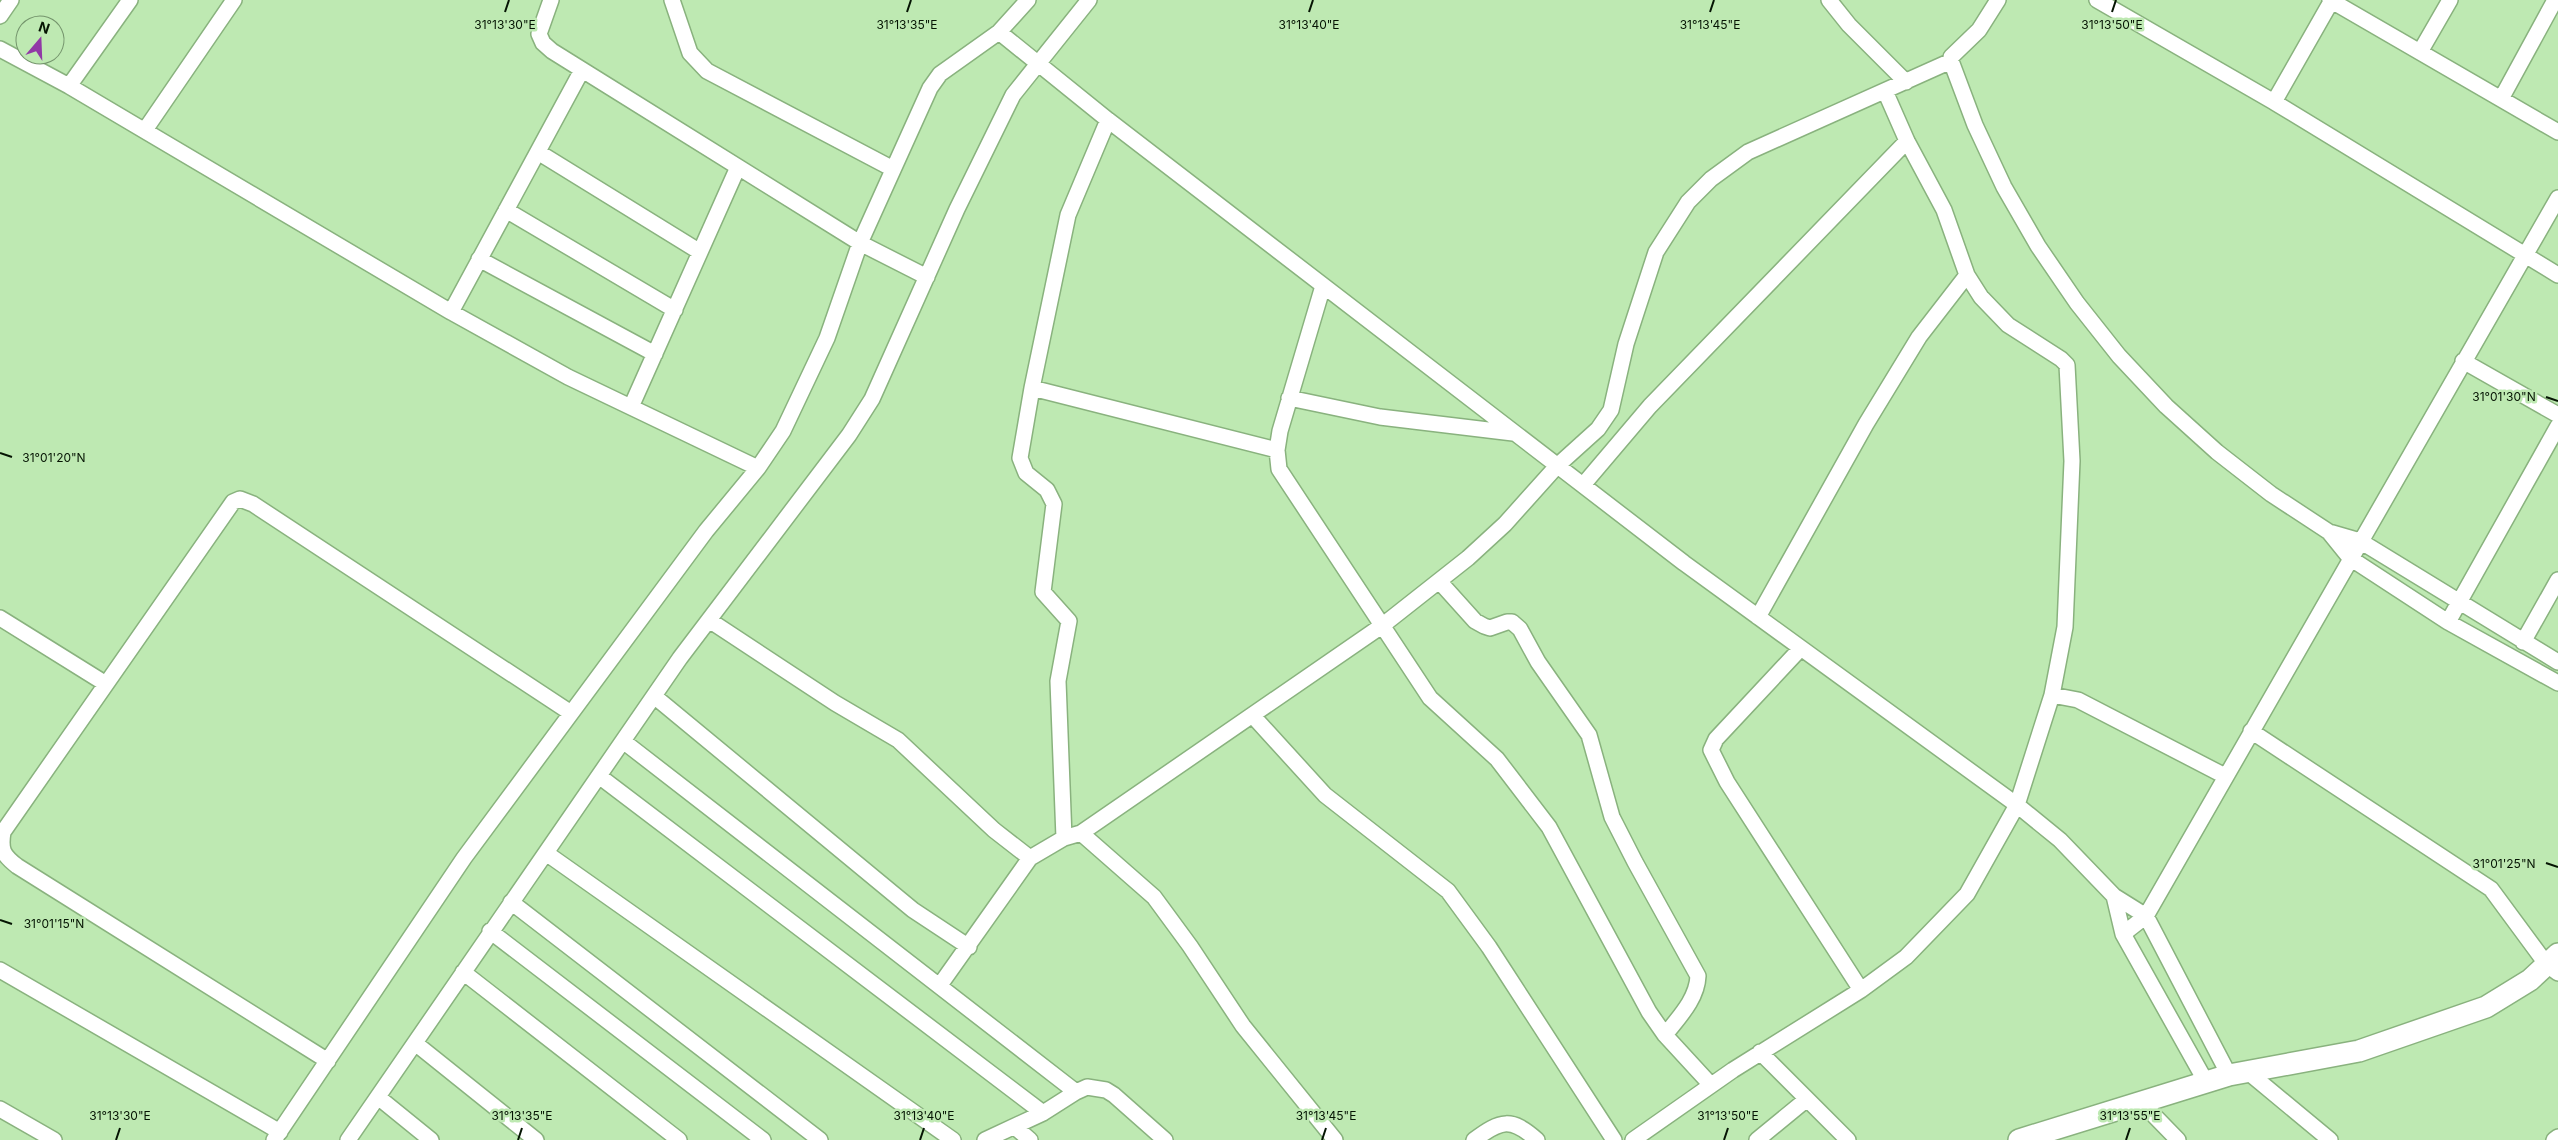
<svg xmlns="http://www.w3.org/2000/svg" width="2558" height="1140" font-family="Inter,sans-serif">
<rect width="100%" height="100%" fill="#bee9b2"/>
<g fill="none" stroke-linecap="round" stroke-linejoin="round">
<g stroke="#89b27e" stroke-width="18">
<path id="street" d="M 551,0 L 539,34 L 543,43 L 552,51 L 860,243 L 927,277
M 672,0 L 690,53 L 707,71 L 893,169
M 1829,0 L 1849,25 L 1906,82
M 2097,0 L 2274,102 L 2558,275
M 2330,0 L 2558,132
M 0,16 L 11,0
M 999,32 L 1108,120 L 1684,563 L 2017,805 L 2060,840 L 2114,896 L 2146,916 L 2229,1075
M 0,49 L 69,86 L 451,312 L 568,377 L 758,468
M 2420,52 L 2450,0
M 1951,61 L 1975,125 L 2004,187 L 2038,246 L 2077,303 L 2119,356 L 2166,406 L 2217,452 L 2271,494 L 2329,532 L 2350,558 L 2448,622 L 2558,683
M 69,86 L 130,0
M 2501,99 L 2555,0
M 2274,102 L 2332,0
M 145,130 L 234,0
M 538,152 L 700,252
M 506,210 L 675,310
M 479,259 L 655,354
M 1323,286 L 1280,431 L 1277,450 L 1279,469 L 1430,698 L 1497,759 L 1549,827 L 1649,1012 L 1665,1035 L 1711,1085
M 451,312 L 582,70
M 2463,361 L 2558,415
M 1032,388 L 1277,450
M 1289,398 L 1380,417 L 1513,433
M 631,407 L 738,167
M 1583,485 L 1650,406 L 1907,141
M 2329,532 L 2360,541 L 2558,662
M 1439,581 L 1475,621 L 1484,626 L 1490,628 L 1507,622 L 1512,622 L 1520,629 L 1538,662 L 1589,735 L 1612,817 L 1635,862 L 1698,976 C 1697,999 1679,1017 1665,1035
M 1758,617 L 1866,424 L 1919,337 L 1967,275
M 0,618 L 106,684
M 709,620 L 835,703 L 898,740 L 994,830 L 1030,858
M 2448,622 L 2558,426
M 2523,642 L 2558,580
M 1801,648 L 1716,739 L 1711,750 L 1727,782 L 1861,990
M 2052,695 L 2078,700 L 2225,776
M 654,696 L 913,910 L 969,947
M 1253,716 L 1325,795 L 1448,891 L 1489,947 L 1614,1140
M 2251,731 L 2491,889 L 2547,965 L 2558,973
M 623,741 L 1076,1092
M 599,776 L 1043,1113
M 1081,833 L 1154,897 L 1190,946 L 1243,1026 L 1335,1140
M 1064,838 L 1058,681 L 1069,621 L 1043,592 L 1054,504 L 1047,490 L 1026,473 L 1020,458 L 1032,388 L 1068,215 L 1108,120
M 546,853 L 953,1140
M 2114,896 L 2123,934 L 2206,1082
M 511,902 L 820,1140
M 490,931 L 763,1140
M 2123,934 L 2146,916 L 2558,198
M 0,970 L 280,1132
M 463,972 L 679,1140
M 940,985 L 1030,858 L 1064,838 L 1081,833 L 1383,625 L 1468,558 L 1505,524 L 1557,466 L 1598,429 L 1611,410 L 1626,344 L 1656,252 L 1688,202 L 1711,179 L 1748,152 L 1951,61 L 1951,57 L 1979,30 L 1998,0
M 415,1043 L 536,1140
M 1760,1052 L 1848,1140
M 328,1061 L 17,866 C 3,855 0,850 3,832 L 233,502 L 240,499 L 253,504 L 571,713
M 2248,1072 L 2330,1140
M 378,1097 L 431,1140
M 2140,1101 L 2178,1140
M 0,1109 L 54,1140
M 1015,1127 L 1030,1140
M 274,1140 L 464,858 L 706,531 L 758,468 L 783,431 L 827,338 L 860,243 L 930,88 L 940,74 L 999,32 L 1028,0
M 348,1140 L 680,658 L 849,435 L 872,399 L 957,209 L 1013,95 L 1089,0
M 985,1140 L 1043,1113 L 1076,1092 L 1087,1087 L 1106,1090 L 1114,1095 L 1165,1140
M 1474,1140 C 1501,1120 1511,1117 1537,1140
M 1633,1140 L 1733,1070 L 1861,990 L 1906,957 L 1967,894 L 2017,805 L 2052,695 L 2065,627 L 2072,461 L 2067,365 L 2061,359 L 2008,325 L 1981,297 L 1967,275 L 1944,210 L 1907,141 L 1885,91
M 1757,1140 L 1807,1099
M 2554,1140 L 2558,1137"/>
</g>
<g stroke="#89b27e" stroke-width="24">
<path id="secondary" d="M 2019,1140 L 2229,1075 L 2359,1051 L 2486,1007 L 2530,980 L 2558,954"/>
</g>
<use href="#street" stroke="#fff" stroke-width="15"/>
<use href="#secondary" stroke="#fff" stroke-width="21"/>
</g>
<path fill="none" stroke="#051403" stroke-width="2" d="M 505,12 L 509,0M 907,12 L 911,0M 1309,12 L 1313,0M 1710,12 L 1714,0M 2112,12 L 2116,0M 2546,397 L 2558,401M 0,453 L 12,457M 2546,863 L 2558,867M 0,920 L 12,924M 116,1140 L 120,1128M 518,1140 L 522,1128M 920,1140 L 924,1128M 1322,1140 L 1326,1128M 1724,1140 L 1728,1128M 2126,1140 L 2130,1128"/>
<g font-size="12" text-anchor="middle" fill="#051403" stroke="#bee9b2" stroke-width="5" stroke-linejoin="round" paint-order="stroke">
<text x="505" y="29">31°13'30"E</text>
<text x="907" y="29">31°13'35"E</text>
<text x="1309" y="29">31°13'40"E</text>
<text x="1710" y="29">31°13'45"E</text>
<text x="2112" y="29">31°13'50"E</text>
<text x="2504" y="401">31°01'30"N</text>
<text x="54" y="462">31°01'20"N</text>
<text x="2504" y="868">31°01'25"N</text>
<text x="54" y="928">31°01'15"N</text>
<text x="120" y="1120">31°13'30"E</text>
<text x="522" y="1120">31°13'35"E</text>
<text x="924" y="1120">31°13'40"E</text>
<text x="1326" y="1120">31°13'45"E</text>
<text x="1728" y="1120">31°13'50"E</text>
<text x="2130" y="1120">31°13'55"E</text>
</g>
<g transform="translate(40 40) rotate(19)"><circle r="24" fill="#bee9b2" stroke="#74946c"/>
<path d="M0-4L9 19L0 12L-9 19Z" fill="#9139a6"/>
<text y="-8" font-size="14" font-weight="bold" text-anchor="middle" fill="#051403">N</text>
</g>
</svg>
